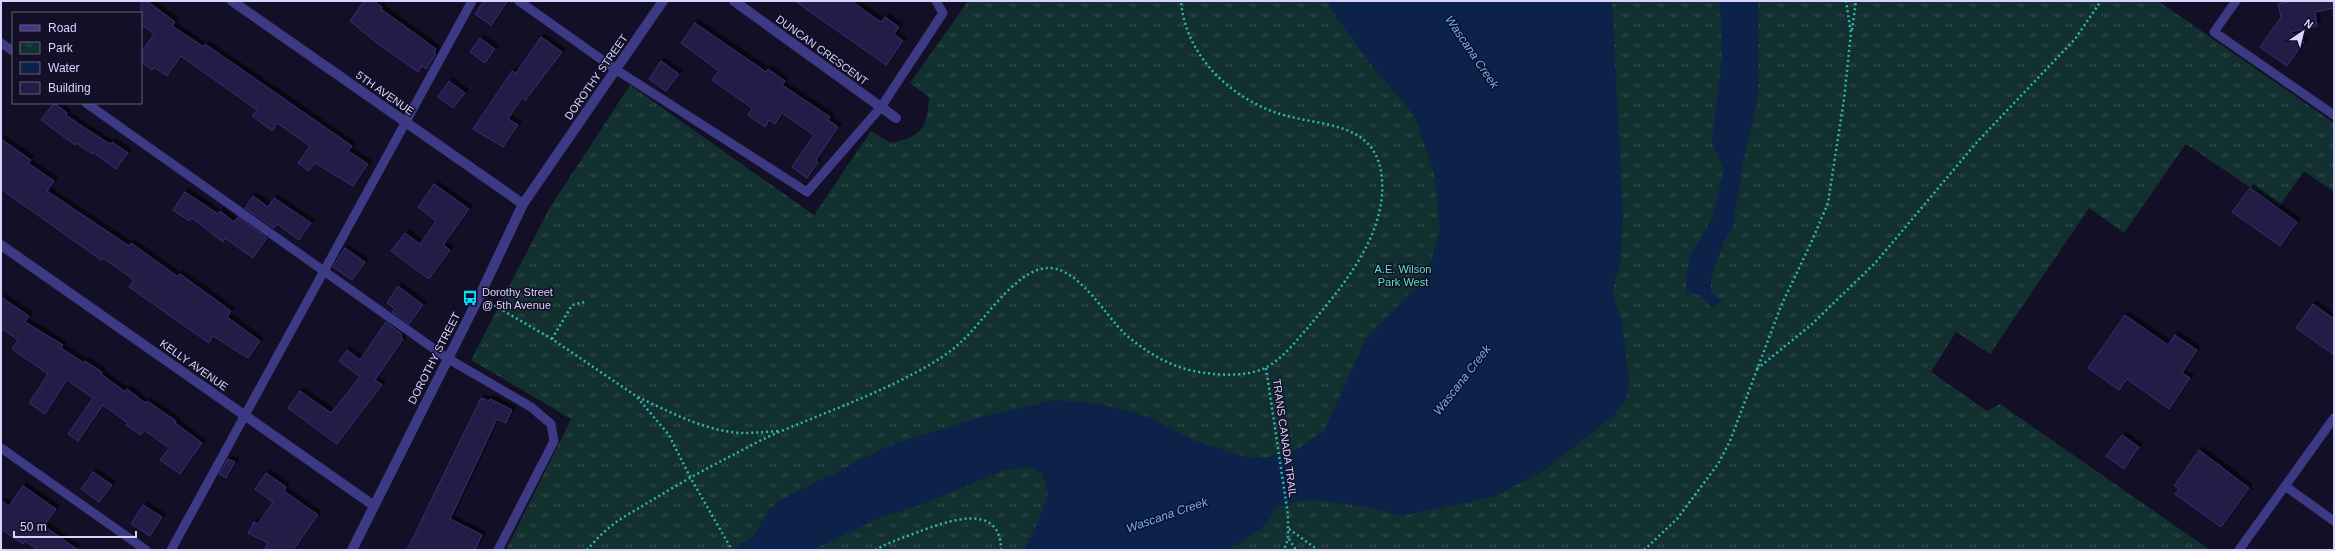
<svg xmlns="http://www.w3.org/2000/svg" width="2335" height="551" font-family="Helvetica,sans-serif">
<defs>
<pattern id="park-tufts" width="24" height="20" patternUnits="userSpaceOnUse"><rect width="24" height="20" fill="#12302f"/><path d="M3 7l-1-3M5 7V3M7 7l1-3M15 17l-1-3M17 17v-4M19 17l1-3" fill="none" stroke="#344d4e"/></pattern>
<filter id="shadow"><feDropShadow dx="3.5" dy="-3.5" stdDeviation="0" flood-color="#0009"/></filter>
</defs>
<rect width="100%" height="100%" fill="#130f26"/>
<path fill="url(#park-tufts)" d="M 968,1 L 2158,1 L 2334,123 L 2334,192 L 2304,171 L 2279,207 L 2186,144 L 2124,233 L 2089,208 L 1990,354 L 1956,332 L 1931,372 L 1987,411 L 2000,404 L 2210,550 L 506,550 L 571,419 L 471,360 L 549,209 L 630,85 L 814,215 L 871,131 L 891,143 C 922,136 927,129 929,97 L 910,83 Z"/>
<path fill="#0c2248" d="M 1327,1 L 1612,1 L 1623,216 L 1620,263 L 1612,291 L 1622,323 L 1626,354 L 1629,385 L 1626,399 L 1613,416 L 1543,471 L 1496,496 L 1402,516 L 1363,506 L 1308,499 L 1277,507 L 1264,527 L 1226,550 L 1024,550 L 1041,515 L 1048,492 L 1042,473 L 1026,466 L 1002,471 L 921,505 L 883,516 L 812,550 L 732,550 L 754,536 L 767,512 L 780,500 L 891,445 L 985,416 L 1055,400 L 1100,404 L 1146,416 L 1193,440 L 1246,457 L 1266,458 L 1296,450 L 1324,431 L 1365,341 L 1420,282 L 1431,261 L 1440,230 L 1435,175 L 1415,116 L 1371,64 L 1334,14 Z
M 1720,1 L 1758,1 L 1758,98 L 1743,162 L 1733,226 L 1724,241 L 1711,277 L 1711,293 L 1722,300 L 1712,308 L 1700,295 L 1687,293 L 1686,278 L 1691,255 L 1713,216 L 1724,170 L 1712,142 L 1722,58 Z"/>
<path fill="#241b47" stroke="#3b2d73" filter="url(#shadow)" d="M 141,1 L 147,1 L 175,22 L 172,26 L 204,47 L 205,44 L 352,146 L 348,151 L 368,164 L 353,186 L 315,163 L 309,171 L 298,163 L 310,146 L 277,123 L 272,131 L 252,116 L 257,110 L 181,56 L 167,76 L 154,67 L 152,70 L 141,62 L 141,53 L 154,34 L 141,24 Z
M 364,1 L 373,1 L 382,7 L 381,9 L 436,49 L 434,52 L 436,54 L 426,69 L 422,66 L 418,72 L 377,43 L 350,21 Z
M 484,1 L 508,1 L 491,25 L 475,14 Z
M 795,1 L 851,1 L 881,22 L 885,17 L 899,27 L 894,34 L 903,41 L 886,65 Z
M 2292,1 L 2334,1 L 2334,8 L 2315,12 L 2317,26 L 2290,32 L 2304,42 L 2287,66 L 2260,47 L 2281,17 L 2278,4 Z
M 695,23 L 766,72 L 768,69 L 785,81 L 782,85 L 830,117 L 828,120 L 838,127 L 816,160 L 818,162 L 807,178 L 792,167 L 814,135 L 782,113 L 775,124 L 769,120 L 765,127 L 748,115 L 752,108 L 712,80 L 719,71 L 681,43 Z
M 541,37 L 562,52 L 525,101 L 522,98 L 508,119 L 518,125 L 503,147 L 473,129 L 512,71 L 516,73 Z
M 480,38 L 495,49 L 485,63 L 470,52 Z
M 661,61 L 679,74 L 666,91 L 649,79 Z
M 449,81 L 465,93 L 453,108 L 438,97 Z
M 54,103 L 67,113 L 66,115 L 86,129 L 110,144 L 112,142 L 128,153 L 116,169 L 93,152 L 92,154 L 76,143 L 75,145 L 41,120 Z
M 1,139 L 31,160 L 28,163 L 54,181 L 47,191 L 129,246 L 131,243 L 177,276 L 180,274 L 231,311 L 227,317 L 260,341 L 248,358 L 213,336 L 209,343 L 129,287 L 134,280 L 103,258 L 101,260 L 1,189 Z
M 434,184 L 469,209 L 443,245 L 450,250 L 429,279 L 391,251 L 405,233 L 420,244 L 436,221 L 418,207 Z
M 2250,188 L 2297,222 L 2280,246 L 2232,212 Z
M 185,192 L 218,214 L 220,211 L 234,222 L 238,217 L 267,238 L 253,258 L 225,238 L 223,242 L 192,218 L 189,221 L 173,210 Z
M 253,196 L 268,207 L 274,198 L 311,223 L 299,240 L 277,224 L 274,228 L 245,208 Z
M 345,248 L 365,262 L 352,280 L 333,267 Z
M 398,286 L 423,305 L 409,324 L 392,312 L 395,309 L 387,303 Z
M 1,297 L 29,316 L 25,322 L 63,345 L 61,348 L 84,363 L 85,361 L 102,372 L 101,374 L 125,392 L 127,389 L 145,403 L 147,401 L 176,421 L 175,423 L 202,443 L 180,474 L 160,460 L 169,448 L 144,430 L 141,435 L 126,425 L 128,423 L 103,405 L 78,441 L 68,434 L 93,398 L 67,380 L 45,414 L 29,403 L 48,374 L 12,349 L 18,340 L 1,328 Z
M 2313,304 L 2334,319 L 2334,355 L 2296,328 Z
M 2125,315 L 2168,345 L 2175,335 L 2197,350 L 2182,373 L 2190,378 L 2169,409 L 2127,379 L 2119,390 L 2088,368 Z
M 386,322 L 402,334 L 401,337 L 403,339 L 375,380 L 382,385 L 337,444 L 288,408 L 300,391 L 331,413 L 360,377 L 339,361 L 347,350 L 360,360 Z
M 481,398 L 489,401 L 490,399 L 512,410 L 506,423 L 497,419 L 450,519 L 482,535 L 475,550 L 407,550 Z
M 2122,435 L 2139,447 L 2124,469 L 2106,456 Z
M 2199,450 L 2249,488 L 2221,527 L 2175,494 L 2179,489 L 2174,486 Z
M 228,459 L 235,462 L 226,478 L 219,474 Z
M 93,472 L 112,485 L 99,502 L 81,489 Z
M 266,473 L 286,487 L 284,491 L 318,515 L 293,550 L 264,550 L 268,543 L 248,533 L 254,522 L 258,524 L 273,502 L 255,489 Z
M 23,486 L 56,509 L 44,526 L 78,550 L 38,550 L 25,541 L 23,544 L 1,529 L 1,501 L 9,506 Z
M 143,505 L 162,517 L 150,536 L 131,524 Z"/>
<g fill="none" stroke-linecap="round" stroke-linejoin="round">
<path stroke="#2fb8b0" stroke-width="2.5" stroke-dasharray="2 3" stroke-linecap="butt" d="M 1852,30 L 1856,1
M 490,303 L 552,339 L 636,396 L 669,435 L 690,477 L 732,550
M 552,339 L 572,305 L 585,302
M 1266,368 L 1288,515 L 1288,539 L 1284,550
M 1757,369 L 1811,325 L 1876,262 L 1977,142 L 2075,39 L 2101,1
M 638,397 C 670,412 705,431 741,433 C 754,433 766,432 779,431
M 1289,529 L 1318,550
M 1289,539 L 1296,550
M 587,550 C 594,542 602,533 610,527 C 620,518 633,512 644,505 C 672,488 701,471 731,456 C 748,447 766,437 784,430 C 832,410 879,393 924,368 C 938,360 951,352 962,341 C 984,321 1015,271 1046,268 C 1077,265 1105,315 1125,334 C 1142,349 1161,361 1182,368 C 1205,375 1245,379 1267,367 C 1283,358 1298,339 1310,325 C 1343,286 1386,235 1382,180 C 1378,120 1321,127 1280,114 C 1230,98 1185,55 1181,1
M 875,550 C 889,542 903,538 918,532 C 945,522 1001,500 1001,550
M 1644,550 L 1677,519 L 1718,464 L 1730,441 L 1781,306 L 1811,243 L 1828,203 L 1844,99 L 1851,33 L 1846,1"/>
<path stroke="#3d3a85" stroke-width="9" d="M 519,1 L 615,69 L 807,192 L 881,107 L 943,13 L 936,1
M 2236,1 L 2214,32 L 2334,115
M 1,43 L 13,51
M 86,103 L 447,358 L 531,407 L 551,424 L 554,441 L 498,550
M 1,448 L 146,550
M 2285,486 L 2334,521
M 171,550 L 472,1
M 2239,550 L 2334,418"/>
<path stroke="#3d3a85" stroke-width="10" d="M 232,1 L 523,204
M 734,1 L 896,118
M 1,245 L 373,505
M 352,550 L 479,297 L 523,204 L 663,1"/>
</g>
<defs>
<g id="bus-bare" transform="scale(1.2)"><path d="M-5-6H5V4H4V6H2V4H-2V6H-4V4H-5ZM-3.5-4V0h7V-4ZM-3.5 1.2v1.5H-2V1.2ZM2 1.2v1.5H3.5V1.2Z" fill="#00e5ff" stroke="#130f26" stroke-width="2.5" paint-order="stroke"/></g>
</defs>
<g fill-rule="evenodd">
<use href="#bus-bare" x="470" y="298"/>
</g>
<g text-anchor="middle" dominant-baseline="central" stroke-width="3" stroke-linejoin="round" paint-order="stroke">
<g font-size="11" fill="#d9d4ff" stroke="#130f26">
<text transform="translate(822 50) rotate(36)">DUNCAN CRESCENT</text>
<text transform="translate(596 77) rotate(-55)">DOROTHY STREET</text>
<text transform="translate(385 93) rotate(35)">5TH AVENUE</text>
<text transform="translate(434 358) rotate(-63)">DOROTHY STREET</text>
<text transform="translate(194 365) rotate(35)">KELLY AVENUE</text>
<text transform="translate(1285 438) rotate(82)">TRANS CANADA TRAIL</text>
</g>
<g font-size="11" fill="#5fe0c0" stroke="#130f26">
<text x="1403" y="269">A.E. Wilson<tspan x="1403" dy="13">Park West</tspan></text>
</g>
<g font-size="11" fill="#d9d4ff" stroke="#130f26" text-anchor="start">
<text x="482" y="292">Dorothy Street<tspan x="482" dy="13">@ 5th Avenue</tspan></text>
</g>
<g font-size="12" font-style="italic" fill="#62b6ff" stroke="#130f26">
<text transform="translate(1472 52) rotate(56)">Wascana Creek</text>
<text transform="translate(1462 380) rotate(-52)">Wascana Creek</text>
<text transform="translate(1167 515) rotate(-19)">Wascana Creek</text>
</g>
</g>
<rect width="2335" height="551" fill="none" stroke="#d9d4ff" stroke-width="4"/>
<rect x="12" y="12" width="130" height="92" fill="#130f26" stroke="#625e7d"/>
<rect x="20" y="25" width="20" height="6" fill="#3d3a85" stroke="#625e7d"/>
<text x="48" y="32" font-size="12" fill="#d9d4ff">Road</text>
<rect x="20" y="42" width="20" height="12" fill="url(#park-tufts)" stroke="#625e7d"/>
<text x="48" y="52" font-size="12" fill="#d9d4ff">Park</text>
<rect x="20" y="62" width="20" height="12" fill="#0c2248" stroke="#625e7d"/>
<text x="48" y="72" font-size="12" fill="#d9d4ff">Water</text>
<rect x="20" y="82" width="20" height="12" fill="#241b47" stroke="#625e7d"/>
<text x="48" y="92" font-size="12" fill="#d9d4ff">Building</text>
<g transform="translate(2303 32) rotate(35)" stroke="#130f26" stroke-width="3" paint-order="stroke">
<path d="M0-3L7 15L0 10L-7 15Z" fill="#d9d4ff"/>
<text y="-6" font-size="11" font-weight="bold" text-anchor="middle" fill="#d9d4ff">N</text>
</g>
<path d="M14 531v6h122v-6" fill="none" stroke="#d9d4ff" stroke-width="2"/>
<text x="20" y="531" font-size="12" fill="#d9d4ff" stroke="#130f26" stroke-width="3" paint-order="stroke">50 m</text>
</svg>
